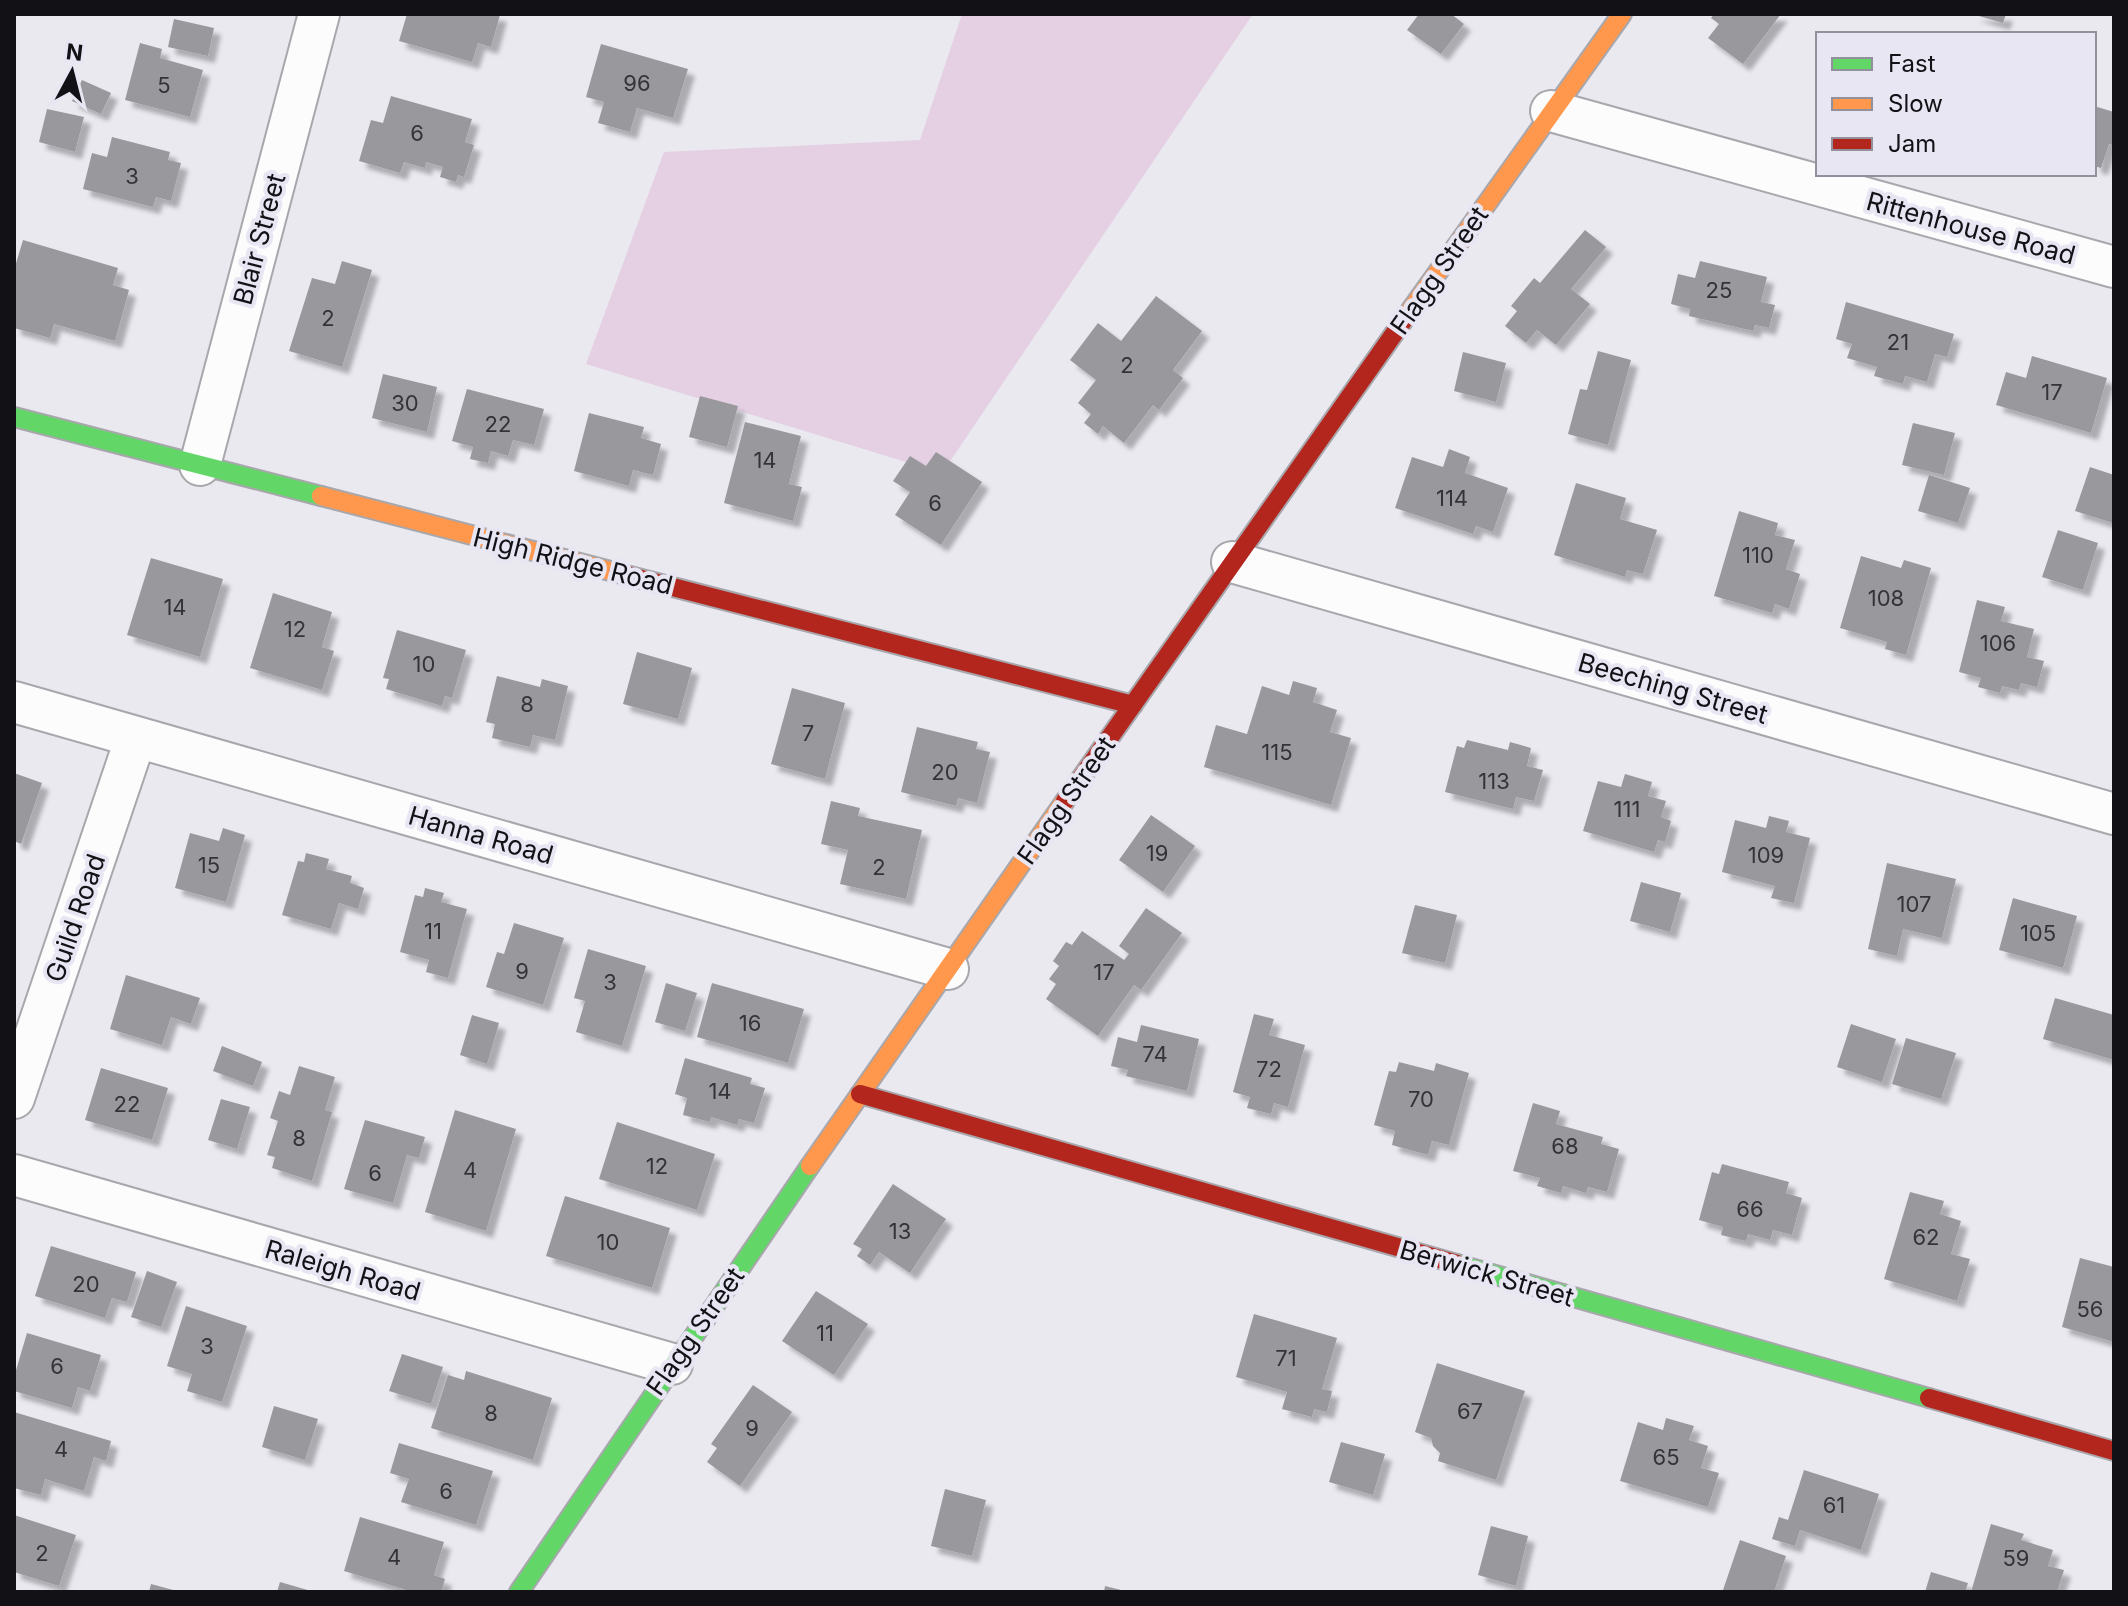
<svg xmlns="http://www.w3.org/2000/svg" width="2128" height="1606" font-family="Inter,sans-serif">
<defs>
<filter id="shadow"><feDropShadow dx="7" dy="7" stdDeviation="2" flood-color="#0004"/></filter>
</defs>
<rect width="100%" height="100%" fill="#eae9f0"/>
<path fill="#e4cfe3" d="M 962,14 L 1253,14 L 942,473 L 586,364 L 664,152 L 920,140 Z"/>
<path fill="#99989c" filter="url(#shadow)" d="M 407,14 L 496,14 L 500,15 L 491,47 L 478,43 L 472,62 L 399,41 Z
M 1419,14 L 1451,14 L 1464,24 L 1441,54 L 1407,30 Z
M 1714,14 L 1781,14 L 1743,64 L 1708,38 L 1719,24 L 1711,18 Z
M 1972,14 L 2006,14 L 2003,23 Z
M 174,19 L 214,28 L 208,56 L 168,47 Z
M 140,43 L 162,49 L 160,58 L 203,70 L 190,117 L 125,100 Z
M 601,44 L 688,69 L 673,118 L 637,108 L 630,132 L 598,123 L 604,102 L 586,97 Z
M 82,80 L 111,93 L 101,114 L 72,101 Z
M 391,96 L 472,119 L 465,142 L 474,145 L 464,177 L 458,175 L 456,182 L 440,177 L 443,167 L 426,162 L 425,168 L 404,162 L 400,173 L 359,161 L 371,120 L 383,123 Z
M 2094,106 L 2114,112 L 2114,145 L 2109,144 L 2101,168 L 2094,166 Z
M 47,109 L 84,117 L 75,152 L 39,142 Z
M 112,137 L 170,152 L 168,160 L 181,163 L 171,201 L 156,197 L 153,207 L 83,189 L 92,153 L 107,157 Z
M 1585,230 L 1606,247 L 1571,289 L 1590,304 L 1556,345 L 1537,330 L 1526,343 L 1505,326 L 1517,311 L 1511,306 L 1534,278 L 1540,283 Z
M 23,240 L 118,268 L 113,285 L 129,290 L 115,341 L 54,324 L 50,338 L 14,328 L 14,270 Z
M 342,261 L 372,270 L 342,367 L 289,351 L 312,278 L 335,284 Z
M 1700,261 L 1767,277 L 1761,302 L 1775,305 L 1769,328 L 1755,325 L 1753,331 L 1689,316 L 1690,309 L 1671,304 L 1678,274 L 1695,278 Z
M 1156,296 L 1202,331 L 1173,370 L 1183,378 L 1159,410 L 1153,405 L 1124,443 L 1103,426 L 1098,434 L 1084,423 L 1091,414 L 1078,403 L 1096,380 L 1070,360 L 1098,323 L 1121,341 Z
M 1846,302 L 1954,334 L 1947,357 L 1935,354 L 1927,382 L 1905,376 L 1903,384 L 1874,376 L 1877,367 L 1847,358 L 1852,344 L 1836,339 Z
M 1598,351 L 1631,360 L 1608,445 L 1568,434 L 1580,389 L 1587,390 Z
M 1463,352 L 1506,363 L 1496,402 L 1454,391 Z
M 2032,356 L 2107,378 L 2091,433 L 1996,405 L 2006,372 L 2026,378 Z
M 383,374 L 437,387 L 427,432 L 372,418 Z
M 467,389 L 544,409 L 534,445 L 513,440 L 508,456 L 491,451 L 488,463 L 470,459 L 473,447 L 452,441 Z
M 700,396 L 738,406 L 727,447 L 689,437 Z
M 589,413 L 644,427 L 641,438 L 661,444 L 653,475 L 633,470 L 629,486 L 574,471 Z
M 745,422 L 801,436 L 789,484 L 802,487 L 793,521 L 724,503 Z
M 1913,423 L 1955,433 L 1944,475 L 1902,465 Z
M 1449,449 L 1470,457 L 1465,473 L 1508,488 L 1493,532 L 1476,526 L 1473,534 L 1395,508 L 1412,457 L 1443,467 Z
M 936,452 L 982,482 L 941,545 L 895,515 L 910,492 L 893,481 L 910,456 L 926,466 Z
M 2090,467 L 2114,475 L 2113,523 L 2075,511 Z
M 1929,475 L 1970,488 L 1958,523 L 1918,511 Z
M 1576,483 L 1626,498 L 1620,519 L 1657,530 L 1643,574 L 1627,570 L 1625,577 L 1554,555 Z
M 1739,511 L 1778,523 L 1775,535 L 1795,540 L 1786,569 L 1800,574 L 1789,609 L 1775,604 L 1772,613 L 1714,596 Z
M 2058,530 L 2098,543 L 2083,590 L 2042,577 Z
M 1861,556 L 1901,568 L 1904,560 L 1931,568 L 1906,655 L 1885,649 L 1887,642 L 1840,628 Z
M 151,558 L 223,579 L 200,657 L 127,635 Z
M 273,593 L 332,612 L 322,647 L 334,651 L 322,690 L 250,668 Z
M 1977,600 L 2005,607 L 2001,621 L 2034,629 L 2027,657 L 2044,661 L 2037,687 L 2021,683 L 2019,690 L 2002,686 L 2000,693 L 1978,687 L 1981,678 L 1959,672 Z
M 397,630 L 466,650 L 452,698 L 445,696 L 442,706 L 386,689 L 389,679 L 383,678 Z
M 637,652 L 692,668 L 678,719 L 623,704 Z
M 497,676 L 540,687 L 542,679 L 568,686 L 555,740 L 533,735 L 530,747 L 492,738 L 495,724 L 486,722 Z
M 1293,681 L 1317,688 L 1313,702 L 1337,710 L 1330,732 L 1351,738 L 1331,805 L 1204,767 L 1216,725 L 1247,734 L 1262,686 L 1289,695 Z
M 792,688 L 845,703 L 825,779 L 771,764 Z
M 917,727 L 978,742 L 976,749 L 990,752 L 977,803 L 958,798 L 956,806 L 901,792 Z
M 1467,740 L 1508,750 L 1510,742 L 1531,748 L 1527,766 L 1543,770 L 1534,801 L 1516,797 L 1513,809 L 1445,792 L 1457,746 L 1464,748 Z
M 14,773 L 42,783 L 21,844 L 14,841 Z
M 1625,774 L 1652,782 L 1648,796 L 1666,801 L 1661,817 L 1671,821 L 1665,842 L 1658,840 L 1654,852 L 1583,831 L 1598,781 L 1621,787 Z
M 831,801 L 860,808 L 858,816 L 922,830 L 906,899 L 840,884 L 848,850 L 821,844 Z
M 1151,815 L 1195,846 L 1163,892 L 1119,860 Z
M 1769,816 L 1789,821 L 1786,832 L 1810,838 L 1794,903 L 1771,898 L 1775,886 L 1722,872 L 1735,820 L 1766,828 Z
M 223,828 L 245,835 L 226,902 L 175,888 L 190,833 L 219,841 Z
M 306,853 L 329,859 L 326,869 L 352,876 L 350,883 L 364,888 L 358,909 L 339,903 L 331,929 L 282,915 L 298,861 L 304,862 Z
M 1887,863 L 1956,879 L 1942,938 L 1903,929 L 1897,956 L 1868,949 Z
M 1641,882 L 1681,893 L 1670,932 L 1630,921 Z
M 425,888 L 444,893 L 441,902 L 467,909 L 448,978 L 426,972 L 429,960 L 400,952 L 415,895 L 423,897 Z
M 2013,898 L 2077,916 L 2063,968 L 1999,950 Z
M 1415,905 L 1457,915 L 1445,963 L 1402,953 Z
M 1146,908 L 1182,933 L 1141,990 L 1134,985 L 1098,1036 L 1046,999 L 1056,984 L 1049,979 L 1059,966 L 1053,961 L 1066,942 L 1072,945 L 1082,931 L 1124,960 L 1129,954 L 1119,946 Z
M 514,923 L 564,938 L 543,1005 L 486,987 L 497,952 L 504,954 Z
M 588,949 L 646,966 L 622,1046 L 576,1032 L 585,1001 L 574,998 Z
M 126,975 L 200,998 L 191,1024 L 171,1017 L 162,1045 L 110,1029 Z
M 666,983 L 697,993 L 685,1031 L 655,1022 Z
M 712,983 L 804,1009 L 788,1063 L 697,1037 Z
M 2055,998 L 2114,1015 L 2114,1060 L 2043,1039 Z
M 1254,1014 L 1274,1019 L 1269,1035 L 1305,1045 L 1288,1107 L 1274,1103 L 1271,1114 L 1247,1108 L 1250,1097 L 1233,1092 Z
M 472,1015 L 499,1023 L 487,1064 L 460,1055 Z
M 1851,1024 L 1896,1039 L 1882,1082 L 1837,1067 Z
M 1141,1025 L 1199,1039 L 1187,1091 L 1126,1076 L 1128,1070 L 1111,1066 L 1118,1037 L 1137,1042 Z
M 1906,1038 L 1956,1053 L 1941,1099 L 1892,1084 Z
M 222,1046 L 262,1062 L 253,1086 L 213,1071 Z
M 685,1058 L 752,1078 L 750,1084 L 765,1088 L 754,1123 L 739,1119 L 737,1125 L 711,1117 L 710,1122 L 683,1115 L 687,1098 L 675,1094 Z
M 1399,1062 L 1434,1071 L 1436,1063 L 1469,1073 L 1449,1145 L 1432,1141 L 1428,1155 L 1392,1145 L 1395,1131 L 1374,1125 L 1389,1071 L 1396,1072 Z
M 299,1066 L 335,1077 L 325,1110 L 332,1112 L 312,1181 L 272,1168 L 275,1157 L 267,1155 L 278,1121 L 270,1118 L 279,1091 L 290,1095 Z
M 101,1068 L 168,1088 L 152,1140 L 85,1120 Z
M 221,1099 L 250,1107 L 237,1149 L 208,1140 Z
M 1533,1103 L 1560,1111 L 1556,1124 L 1603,1137 L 1601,1144 L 1619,1149 L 1607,1192 L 1588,1187 L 1586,1193 L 1563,1186 L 1561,1193 L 1537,1186 L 1540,1178 L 1513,1171 Z
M 455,1110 L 516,1129 L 486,1231 L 425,1212 Z
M 365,1120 L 425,1137 L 419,1158 L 407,1155 L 393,1203 L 344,1189 Z
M 617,1122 L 715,1154 L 697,1210 L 599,1179 Z
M 1722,1164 L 1789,1182 L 1786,1193 L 1802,1198 L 1792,1235 L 1773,1230 L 1770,1240 L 1748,1234 L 1746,1241 L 1721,1235 L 1723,1227 L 1699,1220 L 1712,1172 L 1719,1174 Z
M 893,1184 L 946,1219 L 910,1273 L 879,1252 L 870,1265 L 857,1256 L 862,1249 L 853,1244 Z
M 1910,1192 L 1944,1201 L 1940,1214 L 1961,1221 L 1951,1254 L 1970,1259 L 1957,1301 L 1884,1279 Z
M 565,1196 L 670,1228 L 652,1288 L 546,1256 Z
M 51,1246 L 136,1272 L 127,1302 L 112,1298 L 105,1318 L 35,1296 Z
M 2080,1258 L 2114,1267 L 2114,1342 L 2062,1327 Z
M 147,1271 L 177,1282 L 161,1327 L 131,1317 Z
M 816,1291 L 868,1324 L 834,1375 L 782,1341 Z
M 186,1306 L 247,1326 L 222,1402 L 187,1391 L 192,1374 L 167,1366 Z
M 1254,1314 L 1337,1338 L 1322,1389 L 1332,1391 L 1327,1412 L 1314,1409 L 1312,1417 L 1282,1409 L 1287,1392 L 1236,1377 Z
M 27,1333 L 101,1355 L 90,1391 L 78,1387 L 72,1408 L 14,1391 L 14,1377 Z
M 402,1354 L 443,1367 L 431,1404 L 389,1391 Z
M 1437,1363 L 1525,1391 L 1496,1480 L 1438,1461 L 1440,1453 L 1433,1446 L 1431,1438 L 1415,1432 Z
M 466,1371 L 552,1398 L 533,1460 L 431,1428 L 448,1375 L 464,1380 Z
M 753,1385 L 792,1412 L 740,1486 L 707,1462 L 717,1448 L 711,1444 Z
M 274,1406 L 318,1419 L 305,1460 L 262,1447 Z
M 14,1412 L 111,1441 L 106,1461 L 94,1457 L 84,1491 L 45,1479 L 41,1495 L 14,1488 Z
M 1666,1418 L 1694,1426 L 1689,1440 L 1708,1446 L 1701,1468 L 1719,1473 L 1708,1507 L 1620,1481 L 1638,1422 L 1663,1430 Z
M 1341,1442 L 1385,1454 L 1373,1495 L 1329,1482 Z
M 399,1443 L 493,1471 L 476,1525 L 401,1502 L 409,1479 L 390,1473 Z
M 1804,1470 L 1879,1494 L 1861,1550 L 1800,1530 L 1795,1546 L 1772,1539 L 1779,1517 L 1788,1520 Z
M 945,1489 L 986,1500 L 972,1556 L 931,1546 Z
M 14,1515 L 76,1535 L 59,1586 L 14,1572 Z
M 360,1517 L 444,1542 L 434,1575 L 445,1579 L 441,1592 L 413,1592 L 344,1571 Z
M 1991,1524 L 2024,1534 L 2021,1540 L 2053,1550 L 2048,1566 L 2064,1570 L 2057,1592 L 1971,1592 Z
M 1491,1526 L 1528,1536 L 1516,1586 L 1478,1575 Z
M 1740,1540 L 1786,1556 L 1774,1592 L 1723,1590 Z
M 1931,1572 L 1968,1583 L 1965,1592 L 1925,1592 Z
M 280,1582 L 311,1591 L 311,1592 L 277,1592 Z
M 151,1584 L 177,1591 L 176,1592 L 149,1592 Z
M 1105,1586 L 1125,1591 L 1125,1592 L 1104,1592 Z"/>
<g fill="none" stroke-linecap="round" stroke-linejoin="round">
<g stroke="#a8a7ac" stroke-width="44">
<path id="street" d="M 1551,111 L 2114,267
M 200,465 L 319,14
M 1232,562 L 2114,814
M 14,702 L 948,969
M 14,1098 L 136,737
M 14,1175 L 672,1364"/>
</g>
<g stroke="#a8a7ac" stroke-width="22">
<path id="fast" d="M 14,417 L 321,496
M 1457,1264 L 1929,1398
M 519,1592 L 810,1166"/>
</g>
<g stroke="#a8a7ac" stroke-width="22">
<path id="slow" d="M 1403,321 L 1622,14
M 321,496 L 618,573
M 810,1166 L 1065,801"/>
</g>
<g stroke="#a8a7ac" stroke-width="22">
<path id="jam" d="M 618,573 L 1133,705
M 1065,801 L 1403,321
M 860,1094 L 1457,1264
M 1929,1398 L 2114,1451"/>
</g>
<use href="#street" stroke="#fcfcfd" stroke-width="40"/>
<use href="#fast" stroke="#63d668" stroke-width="18"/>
<use href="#slow" stroke="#ff974d" stroke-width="18"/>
<use href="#jam" stroke="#b3261e" stroke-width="18"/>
</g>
<g text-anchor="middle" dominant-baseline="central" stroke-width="8" stroke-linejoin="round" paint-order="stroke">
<g font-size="22" fill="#343338">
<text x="637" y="83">96</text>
<text x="164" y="85">5</text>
<text x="417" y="133">6</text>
<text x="132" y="176">3</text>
<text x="1719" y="290">25</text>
<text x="328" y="318">2</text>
<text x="1898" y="342">21</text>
<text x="1127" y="365">2</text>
<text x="2052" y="392">17</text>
<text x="405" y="403">30</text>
<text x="498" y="424">22</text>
<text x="765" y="460">14</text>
<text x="1452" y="498">114</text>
<text x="935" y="503">6</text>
<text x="1758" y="555">110</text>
<text x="1886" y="598">108</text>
<text x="175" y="607">14</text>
<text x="295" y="629">12</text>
<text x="1998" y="643">106</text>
<text x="424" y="664">10</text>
<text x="527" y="704">8</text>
<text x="808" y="733">7</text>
<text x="1277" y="752">115</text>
<text x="945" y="772">20</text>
<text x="1494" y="781">113</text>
<text x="1627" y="809">111</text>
<text x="1157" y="853">19</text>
<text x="1766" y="855">109</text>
<text x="209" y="865">15</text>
<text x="879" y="867">2</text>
<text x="1914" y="904">107</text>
<text x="433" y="931">11</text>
<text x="2038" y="933">105</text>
<text x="522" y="971">9</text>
<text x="1104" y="972">17</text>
<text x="610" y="982">3</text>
<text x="750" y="1023">16</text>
<text x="1155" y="1054">74</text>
<text x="1269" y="1069">72</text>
<text x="720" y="1091">14</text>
<text x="1421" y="1099">70</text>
<text x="127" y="1104">22</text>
<text x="299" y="1138">8</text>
<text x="1565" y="1146">68</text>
<text x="657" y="1166">12</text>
<text x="470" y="1170">4</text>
<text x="375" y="1173">6</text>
<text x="1750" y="1209">66</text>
<text x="900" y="1231">13</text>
<text x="1926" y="1237">62</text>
<text x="608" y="1242">10</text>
<text x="86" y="1284">20</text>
<text x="2090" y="1309">56</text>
<text x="825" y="1333">11</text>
<text x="207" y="1346">3</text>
<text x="1286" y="1358">71</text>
<text x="57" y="1366">6</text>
<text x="1470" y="1411">67</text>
<text x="491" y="1413">8</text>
<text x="752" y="1428">9</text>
<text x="61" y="1449">4</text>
<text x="1666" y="1457">65</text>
<text x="446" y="1491">6</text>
<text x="1834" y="1505">61</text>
<text x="42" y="1553">2</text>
<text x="394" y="1557">4</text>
<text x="2016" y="1558">59</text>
</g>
<g font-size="26" fill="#121116" stroke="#e8e6f3">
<text transform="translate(1971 228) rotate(15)">Rittenhouse Road</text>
<text transform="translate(259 239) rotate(-75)">Blair Street</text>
<text transform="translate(1439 270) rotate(-55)">Flagg Street</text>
<text transform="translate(573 561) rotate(14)">High Ridge Road</text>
<text transform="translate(1673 688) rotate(16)">Beeching Street</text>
<text transform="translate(1066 800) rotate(-55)">Flagg Street</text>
<text transform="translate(481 835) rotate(16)">Hanna Road</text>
<text transform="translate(75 918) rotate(-71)">Guild Road</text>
<text transform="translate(343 1270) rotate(16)">Raleigh Road</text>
<text transform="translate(1487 1273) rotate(16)">Berwick Street</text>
<text transform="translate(695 1331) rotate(-55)">Flagg Street</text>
</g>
</g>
<rect width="2128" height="1606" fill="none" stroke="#121116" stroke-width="32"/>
<rect x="1816" y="32" width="280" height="144" fill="#e8e6f3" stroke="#92919b" stroke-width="2"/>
<rect x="1832" y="58" width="40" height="12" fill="#63d668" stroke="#92919b" stroke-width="2"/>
<text x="1888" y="72" font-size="24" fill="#121116">Fast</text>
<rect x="1832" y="98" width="40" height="12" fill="#ff974d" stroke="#92919b" stroke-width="2"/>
<text x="1888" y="112" font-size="24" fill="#121116">Slow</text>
<rect x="1832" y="138" width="40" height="12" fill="#b3261e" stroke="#92919b" stroke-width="2"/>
<text x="1888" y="152" font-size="24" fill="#121116">Jam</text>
<g transform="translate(72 72) rotate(7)" stroke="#e8e6f3" stroke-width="6" paint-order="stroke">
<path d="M0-6L14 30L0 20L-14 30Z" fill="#121116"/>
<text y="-12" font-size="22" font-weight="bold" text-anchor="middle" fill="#121116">N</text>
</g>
</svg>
